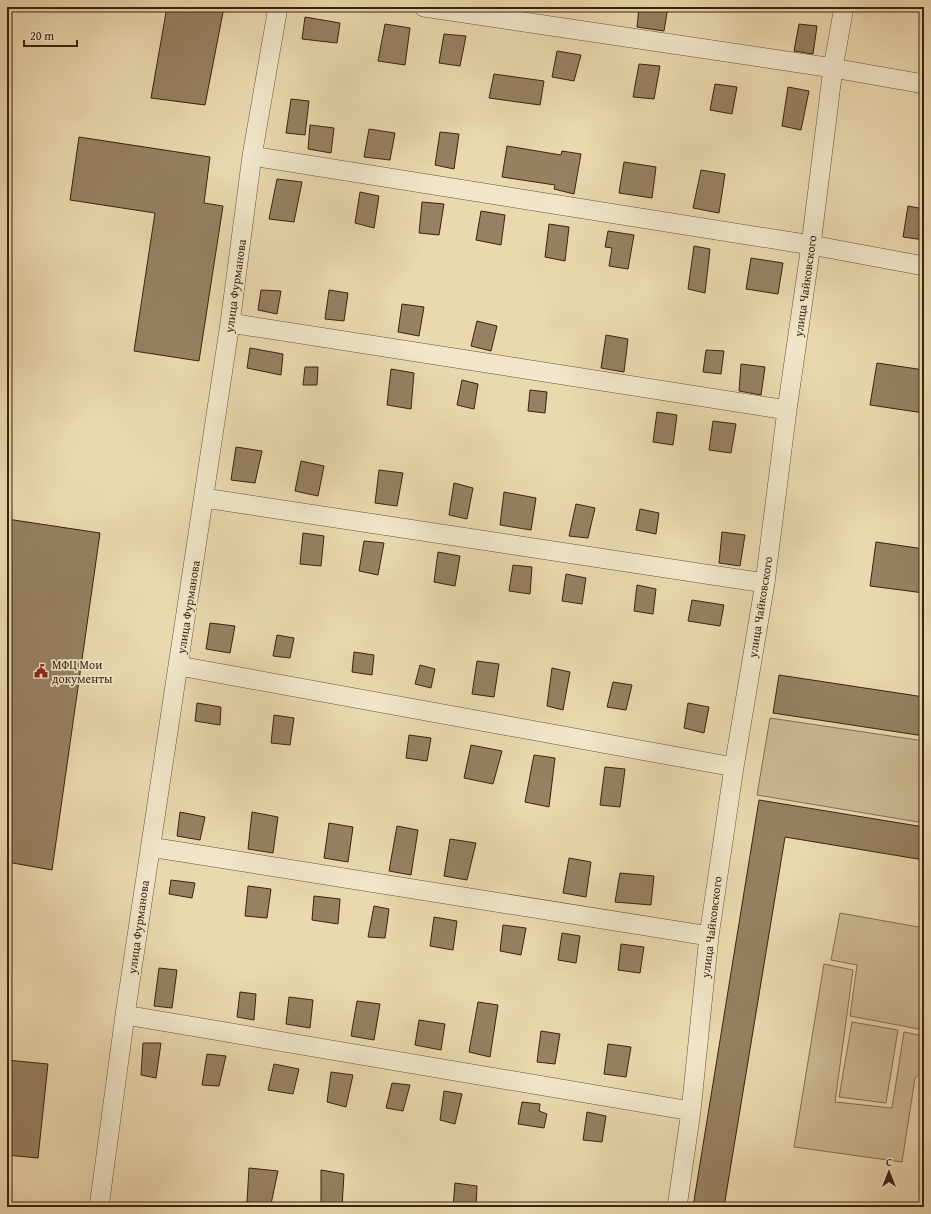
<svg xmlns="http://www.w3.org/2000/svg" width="931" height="1214" font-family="'Gentium Book Plus',serif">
<rect width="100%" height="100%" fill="#ead9af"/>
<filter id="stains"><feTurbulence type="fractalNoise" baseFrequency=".005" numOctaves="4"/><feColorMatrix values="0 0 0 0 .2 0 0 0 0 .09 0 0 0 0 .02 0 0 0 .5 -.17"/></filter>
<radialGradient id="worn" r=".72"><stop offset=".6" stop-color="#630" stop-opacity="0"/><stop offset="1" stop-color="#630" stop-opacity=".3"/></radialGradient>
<path fill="#ccba94" stroke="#846e51" d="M 770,718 L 924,741 L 924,823 L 757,795 Z
M 840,913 L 924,928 L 924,1030 L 850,1016 L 857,965 L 831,960 Z
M 824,964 L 853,970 L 835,1102 L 892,1108 L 904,1032 L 924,1036 L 924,1070 L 915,1078 L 902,1162 L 794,1147 Z
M 852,1022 L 898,1030 L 886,1103 L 839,1097 Z"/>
<path fill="#968162" stroke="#3b220e" d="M 167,7 L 224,7 L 205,105 L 151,98 Z
M 639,7 L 668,7 L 664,31 L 637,27 Z
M 305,17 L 340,23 L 337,43 L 302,39 Z
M 385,24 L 410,28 L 405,65 L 378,61 Z
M 799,24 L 817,26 L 813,54 L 794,51 Z
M 444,34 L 466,36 L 460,66 L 439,63 Z
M 557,51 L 581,55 L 574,81 L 552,77 Z
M 639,64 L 660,66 L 654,99 L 633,97 Z
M 494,74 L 544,81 L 540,105 L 489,98 Z
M 715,84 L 737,87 L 732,114 L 710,110 Z
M 788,87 L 809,91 L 801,130 L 782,126 Z
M 291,99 L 309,101 L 305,135 L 286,133 Z
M 310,125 L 334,128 L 331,153 L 308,149 Z
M 369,129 L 395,133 L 390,160 L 364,157 Z
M 440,132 L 459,134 L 454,169 L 435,165 Z
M 79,137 L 210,157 L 204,203 L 223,206 L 199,361 L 134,351 L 155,213 L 70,200 Z
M 507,146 L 561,155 L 562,151 L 581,154 L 574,194 L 554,189 L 555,185 L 502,177 Z
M 624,162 L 656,167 L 652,198 L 619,193 Z
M 701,170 L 725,174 L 719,213 L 693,208 Z
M 277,179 L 302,182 L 294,222 L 269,219 Z
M 360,192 L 379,196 L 374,228 L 355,223 Z
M 422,202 L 444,204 L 439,235 L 419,233 Z
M 908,206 L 924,209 L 924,240 L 903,237 Z
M 481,211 L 505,215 L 501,245 L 476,240 Z
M 549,224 L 569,227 L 565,261 L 545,257 Z
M 608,231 L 634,235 L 628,269 L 609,266 L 612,248 L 605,247 Z
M 694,246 L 710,249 L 705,293 L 688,289 Z
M 751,258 L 783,263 L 778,294 L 746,289 Z
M 261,290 L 281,291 L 277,314 L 258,310 Z
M 329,290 L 348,293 L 344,321 L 325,319 Z
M 402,304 L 424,307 L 419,336 L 398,332 Z
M 477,321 L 497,326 L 491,351 L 471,346 Z
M 606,335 L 628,339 L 624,372 L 601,368 Z
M 250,348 L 283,354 L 281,375 L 247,368 Z
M 706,350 L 724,351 L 721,374 L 703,372 Z
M 877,363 L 924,370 L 924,413 L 870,405 Z
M 741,364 L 765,367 L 761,395 L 739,391 Z
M 305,367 L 318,367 L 317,385 L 303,385 Z
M 391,369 L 414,373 L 411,409 L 387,405 Z
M 462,380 L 478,384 L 474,409 L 457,405 Z
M 530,390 L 547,392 L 545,413 L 528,411 Z
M 657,412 L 677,415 L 673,445 L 653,442 Z
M 713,421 L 736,424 L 731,453 L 709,450 Z
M 236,447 L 262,451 L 255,483 L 231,480 Z
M 301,461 L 324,466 L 318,496 L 295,491 Z
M 379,470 L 403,473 L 397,506 L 375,503 Z
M 454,483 L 473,488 L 467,519 L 449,515 Z
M 504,492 L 536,498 L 531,530 L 500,525 Z
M 576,504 L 595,508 L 588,538 L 569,536 Z
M 640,509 L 659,513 L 656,534 L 636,530 Z
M 7,519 L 100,533 L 52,870 L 7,862 Z
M 722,532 L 745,535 L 740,566 L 719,563 Z
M 303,533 L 324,536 L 321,566 L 300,564 Z
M 364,541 L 384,543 L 378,575 L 359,571 Z
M 876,542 L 924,549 L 924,593 L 870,586 Z
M 438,552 L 460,556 L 455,586 L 434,582 Z
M 513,565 L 532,567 L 530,594 L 509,591 Z
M 566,574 L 586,578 L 582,604 L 562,601 Z
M 637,585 L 656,589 L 653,614 L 634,611 Z
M 692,600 L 724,605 L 720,626 L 688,621 Z
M 210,623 L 235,626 L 230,653 L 206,649 Z
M 277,635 L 294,638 L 290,658 L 273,656 Z
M 354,652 L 374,655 L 372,675 L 352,672 Z
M 477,661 L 499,664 L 494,697 L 472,694 Z
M 420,665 L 435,669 L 431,688 L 415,684 Z
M 552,668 L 570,672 L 563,710 L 547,706 Z
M 779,675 L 924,697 L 924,736 L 773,713 Z
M 613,682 L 632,685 L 626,710 L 607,707 Z
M 197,703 L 221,707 L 220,725 L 195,721 Z
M 688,703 L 709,707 L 704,733 L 684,728 Z
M 274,715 L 294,718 L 290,745 L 271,743 Z
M 409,735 L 431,738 L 427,761 L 406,758 Z
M 471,745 L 502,751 L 493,784 L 464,778 Z
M 534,755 L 555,758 L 549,807 L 525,802 Z
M 605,767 L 625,769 L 620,807 L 600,805 Z
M 759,800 L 924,827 L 924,860 L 785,837 L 724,1207 L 693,1207 Z
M 180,812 L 205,817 L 200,840 L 177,836 Z
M 252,812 L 278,817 L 273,853 L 248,849 Z
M 329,823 L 353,827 L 348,862 L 324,858 Z
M 397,826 L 418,830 L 411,875 L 389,871 Z
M 450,839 L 476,843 L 467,880 L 444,876 Z
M 569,858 L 591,862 L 586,897 L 563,893 Z
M 620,873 L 654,876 L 651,905 L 615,902 Z
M 171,880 L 195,883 L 192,898 L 169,894 Z
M 248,886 L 271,889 L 267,918 L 245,916 Z
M 314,896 L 340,899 L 338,924 L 312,920 Z
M 374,906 L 389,909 L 385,938 L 368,937 Z
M 434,917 L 457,921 L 453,950 L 430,946 Z
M 503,925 L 526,928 L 521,955 L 500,951 Z
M 562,933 L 580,936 L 576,963 L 558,960 Z
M 621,944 L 644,947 L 640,973 L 618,970 Z
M 159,968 L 177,970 L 172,1008 L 154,1006 Z
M 240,992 L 256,994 L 254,1020 L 237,1017 Z
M 289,997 L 313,1000 L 310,1028 L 286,1024 Z
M 357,1001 L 380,1004 L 374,1040 L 351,1036 Z
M 478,1002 L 498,1005 L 490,1057 L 469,1052 Z
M 419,1020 L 445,1024 L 441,1050 L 415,1045 Z
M 541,1031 L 560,1034 L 555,1064 L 537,1062 Z
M 143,1043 L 161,1043 L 156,1078 L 141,1075 Z
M 608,1044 L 631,1047 L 626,1077 L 604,1074 Z
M 207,1054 L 226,1056 L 219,1086 L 202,1085 Z
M 7,1060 L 48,1064 L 38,1158 L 7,1155 Z
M 274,1064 L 299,1069 L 293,1094 L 268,1090 Z
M 331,1072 L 353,1075 L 346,1107 L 327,1102 Z
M 392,1083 L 410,1085 L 403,1111 L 386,1108 Z
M 444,1091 L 462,1094 L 455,1124 L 440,1120 Z
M 522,1102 L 540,1104 L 539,1111 L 547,1114 L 544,1128 L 518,1124 Z
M 587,1112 L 606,1116 L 602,1142 L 583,1140 Z
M 249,1168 L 278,1171 L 271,1204 L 247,1202 Z
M 321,1170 L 344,1174 L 342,1207 L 332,1207 L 321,1204 Z
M 455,1183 L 477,1186 L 476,1207 L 453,1207 Z"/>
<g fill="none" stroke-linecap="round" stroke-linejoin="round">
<g stroke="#675036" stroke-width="20">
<path id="minor" d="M 424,7 L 833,68 L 924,84
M 252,156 L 811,245 L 924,266
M 230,323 L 787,410
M 204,498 L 765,583
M 179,666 L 734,767
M 150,847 L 709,936
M 125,1015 L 691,1111
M 99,1207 L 125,1015 L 230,323 L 252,156 L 278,7
M 677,1207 L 691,1111 L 709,936 L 734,767 L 765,583 L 787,410 L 811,245 L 833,68 L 844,7"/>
</g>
<use href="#minor" stroke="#f1e6cb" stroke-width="19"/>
</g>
<defs>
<g id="civic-bare" transform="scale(1.08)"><path d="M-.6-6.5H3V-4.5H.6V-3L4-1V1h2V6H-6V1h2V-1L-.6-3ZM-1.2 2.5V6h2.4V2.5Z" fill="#8f2418" stroke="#f1e6cb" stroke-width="2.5" paint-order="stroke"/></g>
</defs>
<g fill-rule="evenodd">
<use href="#civic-bare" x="41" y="671"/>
</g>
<g text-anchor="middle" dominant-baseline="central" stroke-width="3.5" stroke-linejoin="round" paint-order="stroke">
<g font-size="12" fill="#3b220e" stroke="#f1e6cb">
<text transform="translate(235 286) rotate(-82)">улица Фурманова</text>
<text transform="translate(805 286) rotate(-82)">улица Чайковского</text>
<text transform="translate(188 607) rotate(-81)">улица Фурманова</text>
<text transform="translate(760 607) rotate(-81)">улица Чайковского</text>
<text transform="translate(138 927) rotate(-82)">улица Фурманова</text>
<text transform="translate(711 927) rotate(-83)">улица Чайковского</text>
</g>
<g font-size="12" fill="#3b220e" stroke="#f1e6cb" text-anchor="start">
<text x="52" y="664">МФЦ Мои<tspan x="52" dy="14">документы</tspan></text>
</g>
</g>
<rect width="931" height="1214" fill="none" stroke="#ead9af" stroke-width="24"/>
<rect x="8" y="8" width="915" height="1198" fill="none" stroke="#3b220e" stroke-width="2"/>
<rect x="12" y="12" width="907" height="1190" fill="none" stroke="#3b220e"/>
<g transform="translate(889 1172)" stroke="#f1e6cb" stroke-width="3" paint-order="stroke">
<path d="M0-3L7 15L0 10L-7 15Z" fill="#3b220e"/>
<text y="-6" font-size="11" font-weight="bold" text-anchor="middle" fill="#3b220e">С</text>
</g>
<path d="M24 40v6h53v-6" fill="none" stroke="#3b220e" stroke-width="2"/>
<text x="30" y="40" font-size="12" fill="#3b220e" stroke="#f1e6cb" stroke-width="3" paint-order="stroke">20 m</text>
<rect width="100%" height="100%" filter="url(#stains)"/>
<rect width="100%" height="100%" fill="url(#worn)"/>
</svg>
